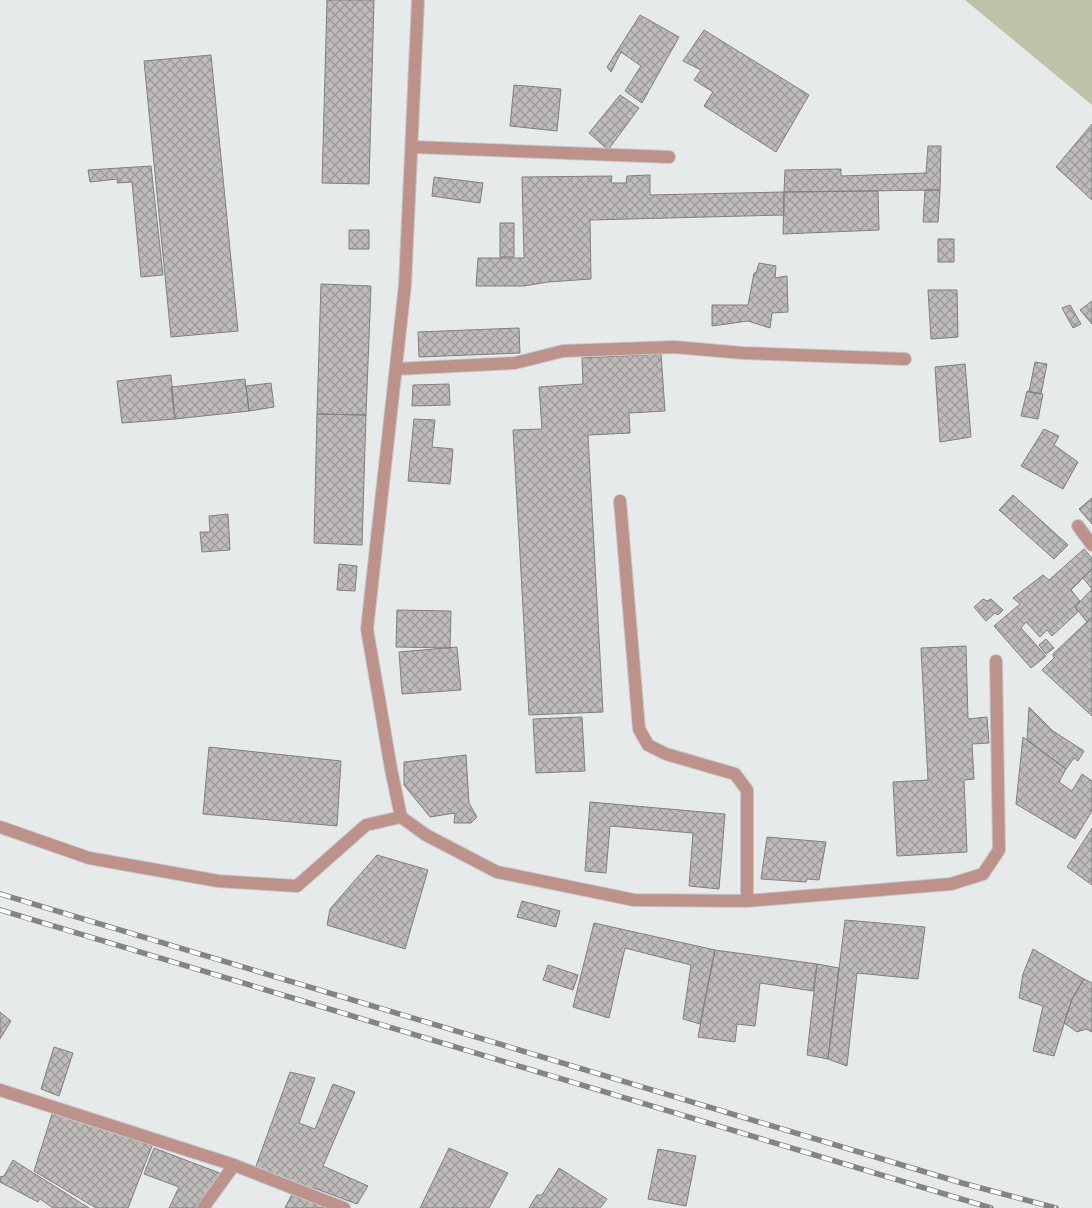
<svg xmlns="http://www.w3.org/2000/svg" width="1092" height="1208" viewBox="0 0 1092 1208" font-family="'DejaVu Sans',sans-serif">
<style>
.green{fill:#bec3a8}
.building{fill:url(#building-cross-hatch);stroke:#817f7d}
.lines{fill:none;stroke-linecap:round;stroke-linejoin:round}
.service-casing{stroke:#c6c8c9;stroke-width:14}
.minor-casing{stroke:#c6c8c9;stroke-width:14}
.service{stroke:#bd928b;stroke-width:12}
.minor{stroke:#bd928b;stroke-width:12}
.rail-casing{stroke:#838485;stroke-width:5.5}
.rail{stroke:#fff;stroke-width:4;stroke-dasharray:11;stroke-linecap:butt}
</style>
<defs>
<pattern id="building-cross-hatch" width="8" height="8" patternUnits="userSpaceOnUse" patternTransform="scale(1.25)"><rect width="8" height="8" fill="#bebbba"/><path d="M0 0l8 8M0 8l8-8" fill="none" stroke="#9b9898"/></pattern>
</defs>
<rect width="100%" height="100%" fill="#e7eaeb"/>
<path class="green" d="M 965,0 L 1092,0 L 1092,105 Z"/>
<path class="building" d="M 327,0 L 374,0 L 369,184 L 322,183 Z
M 640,15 L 679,37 L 642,103 L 625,91 L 641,66 L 621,52 L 611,72 L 607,67 Z
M 704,30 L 809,95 L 776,152 L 704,106 L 713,92 L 694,80 L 701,70 L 683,61 Z
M 211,55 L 238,331 L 171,337 L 144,61 Z
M 514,85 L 561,89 L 557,131 L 510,126 Z
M 620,95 L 639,108 L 608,150 L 589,133 Z
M 1092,124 L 1092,200 L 1056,167 Z
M 928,146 L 941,146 L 940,190 L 784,192 L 785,170 L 841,169 L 841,176 L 926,173 Z
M 151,166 L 163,275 L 141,277 L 132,182 L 117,183 L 118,179 L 90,182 L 88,170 Z
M 650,175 L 650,195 L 784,192 L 784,215 L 590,220 L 591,279 L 548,282 L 524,286 L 476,286 L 478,258 L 524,258 L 522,177 L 612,176 L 611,183 L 626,183 L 627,176 Z
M 434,177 L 483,183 L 480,203 L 432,196 Z
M 925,190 L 940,190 L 938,222 L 923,222 Z
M 878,191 L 879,230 L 783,234 L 784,192 Z
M 500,223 L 514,223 L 514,257 L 500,257 Z
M 349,230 L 369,230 L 369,249 L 349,249 Z
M 938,239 L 954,239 L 954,262 L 938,262 Z
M 759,263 L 776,266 L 775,278 L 787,276 L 788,312 L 772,313 L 770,328 L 748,321 L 712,326 L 712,305 L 748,305 L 754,273 L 756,273 Z
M 321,284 L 371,286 L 366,415 L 317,414 Z
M 928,290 L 957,290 L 958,337 L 931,339 Z
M 1092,301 L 1092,324 L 1080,310 Z
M 1070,305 L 1081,324 L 1073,328 L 1062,308 Z
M 519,328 L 520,353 L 419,357 L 418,332 Z
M 661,354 L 665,411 L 629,413 L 630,433 L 588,435 L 603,712 L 529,715 L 513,430 L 542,429 L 539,387 L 583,384 L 582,358 Z
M 1035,362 L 1047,364 L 1041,394 L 1029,392 Z
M 965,364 L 971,437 L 940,442 L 935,367 Z
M 171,375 L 175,419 L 122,423 L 117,381 Z
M 245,379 L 249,411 L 175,419 L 171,387 Z
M 271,383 L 274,407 L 249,411 L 246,386 Z
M 449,384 L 450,405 L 412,406 L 413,385 Z
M 1027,391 L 1043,394 L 1038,419 L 1021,416 Z
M 317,414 L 366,415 L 362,545 L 314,543 Z
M 414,419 L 435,420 L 432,447 L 453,449 L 450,484 L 408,481 Z
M 1044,429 L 1059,436 L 1054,445 L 1078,462 L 1063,489 L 1021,466 Z
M 1013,495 L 1068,545 L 1054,559 L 999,510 Z
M 1092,498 L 1092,524 L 1079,509 Z
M 228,514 L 230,550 L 202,552 L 200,532 L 210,532 L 209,516 Z
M 1084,549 L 1092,558 L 1092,569 L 1071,590 L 1080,601 L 1075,607 L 1078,612 L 1052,636 L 1047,630 L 1040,637 L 1026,622 L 1021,628 L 1046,656 L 1031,668 L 994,626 L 1020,604 L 1013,598 L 1043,575 L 1049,580 Z
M 339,564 L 357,566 L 355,591 L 337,590 Z
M 1092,569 L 1092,589 L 1083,578 Z
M 1092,589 L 1092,617 L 1087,622 L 1075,607 Z
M 983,599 L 987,601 L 991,599 L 1003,610 L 998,615 L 995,613 L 986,621 L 974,607 Z
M 397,610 L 451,611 L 450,648 L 396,647 Z
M 1092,617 L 1092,716 L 1042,670 L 1054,658 L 1053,654 Z
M 1046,639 L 1054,648 L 1046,654 L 1039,645 Z
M 966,646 L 968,719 L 987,717 L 989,743 L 972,744 L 974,779 L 964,780 L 967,852 L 897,856 L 893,782 L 928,780 L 921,648 Z
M 457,647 L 461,690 L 402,694 L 399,652 Z
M 1029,707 L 1053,731 L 1084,751 L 1078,761 L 1074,758 L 1066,769 L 1027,740 Z
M 582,717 L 585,771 L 536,773 L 533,719 Z
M 1023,737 L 1066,769 L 1059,782 L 1072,791 L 1082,774 L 1092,781 L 1092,811 L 1075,839 L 1016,804 Z
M 209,747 L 341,761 L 337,826 L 203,814 Z
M 466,755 L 469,803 L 477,817 L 471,823 L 454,823 L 455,813 L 430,817 L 404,785 L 404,762 Z
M 590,802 L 725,814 L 719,889 L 689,886 L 693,833 L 610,826 L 606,873 L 585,871 Z
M 1092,828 L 1092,885 L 1067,867 Z
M 767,837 L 826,842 L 819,880 L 807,879 L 806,882 L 761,879 Z
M 377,855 L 428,870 L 405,949 L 327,925 L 330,909 Z
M 522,901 L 560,911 L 556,927 L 517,917 Z
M 845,920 L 925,927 L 918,979 L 857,973 L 847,1066 L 828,1059 Z
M 594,923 L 715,950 L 700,1024 L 683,1019 L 691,965 L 625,948 L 609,1018 L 573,1007 Z
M 1033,949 L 1084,979 L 1072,999 L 1054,1056 L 1033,1051 L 1043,1006 L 1019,998 L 1023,974 Z
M 715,950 L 817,964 L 813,991 L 760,983 L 755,1026 L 737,1024 L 735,1042 L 698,1037 Z
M 817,964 L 839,968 L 828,1059 L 807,1055 Z
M 548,965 L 578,975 L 573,990 L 543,980 Z
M 1084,979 L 1092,983 L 1092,1032 L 1086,1029 L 1077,1032 L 1064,1023 L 1072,999 Z
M 0,1012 L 11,1021 L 0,1039 Z
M 54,1047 L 73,1053 L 59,1096 L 41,1089 Z
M 290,1072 L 315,1078 L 299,1123 L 315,1129 L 333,1084 L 355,1092 L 323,1166 L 368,1186 L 357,1204 L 314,1188 L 313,1194 L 255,1169 Z
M 53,1111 L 152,1146 L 128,1208 L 96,1208 L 34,1171 Z
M 154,1148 L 222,1174 L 197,1208 L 169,1208 L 179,1187 L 144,1174 Z
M 449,1148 L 508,1173 L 489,1208 L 420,1208 Z
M 658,1149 L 696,1156 L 686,1206 L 648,1199 Z
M 13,1160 L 89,1208 L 53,1208 L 40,1199 L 38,1202 L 0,1182 L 0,1177 L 4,1176 Z
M 559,1168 L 607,1199 L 600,1208 L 529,1208 L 537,1195 L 542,1195 Z
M 293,1192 L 325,1208 L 285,1208 Z"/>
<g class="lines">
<defs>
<path id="service" d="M 413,147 L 669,157
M 396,369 L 515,363 L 563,351 L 674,347 L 743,353 L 905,359
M 620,501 L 639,729 L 648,745 L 666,754 L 735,774 L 747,790 L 747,901"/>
<path id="minor" d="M 418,0 L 405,285 L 367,629 L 391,769 L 401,817 L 426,835 L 497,872 L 634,900 L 747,901 L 951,884 L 983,874 L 999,850 L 996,661
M 1078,526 L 1092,545
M 0,827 L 89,858 L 218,881 L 297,886 L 366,825 L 401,817
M 0,1090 L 234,1165 L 344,1208
M 203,1208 L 234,1165"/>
</defs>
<use href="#service" class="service-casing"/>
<use href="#minor" class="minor-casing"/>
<use href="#service" class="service"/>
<use href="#minor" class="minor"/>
<defs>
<path id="rail" d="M 0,894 L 962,1183 L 1056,1208
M 0,910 L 991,1208"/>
</defs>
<use href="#rail" class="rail-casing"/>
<use href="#rail" class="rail"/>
</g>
</svg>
